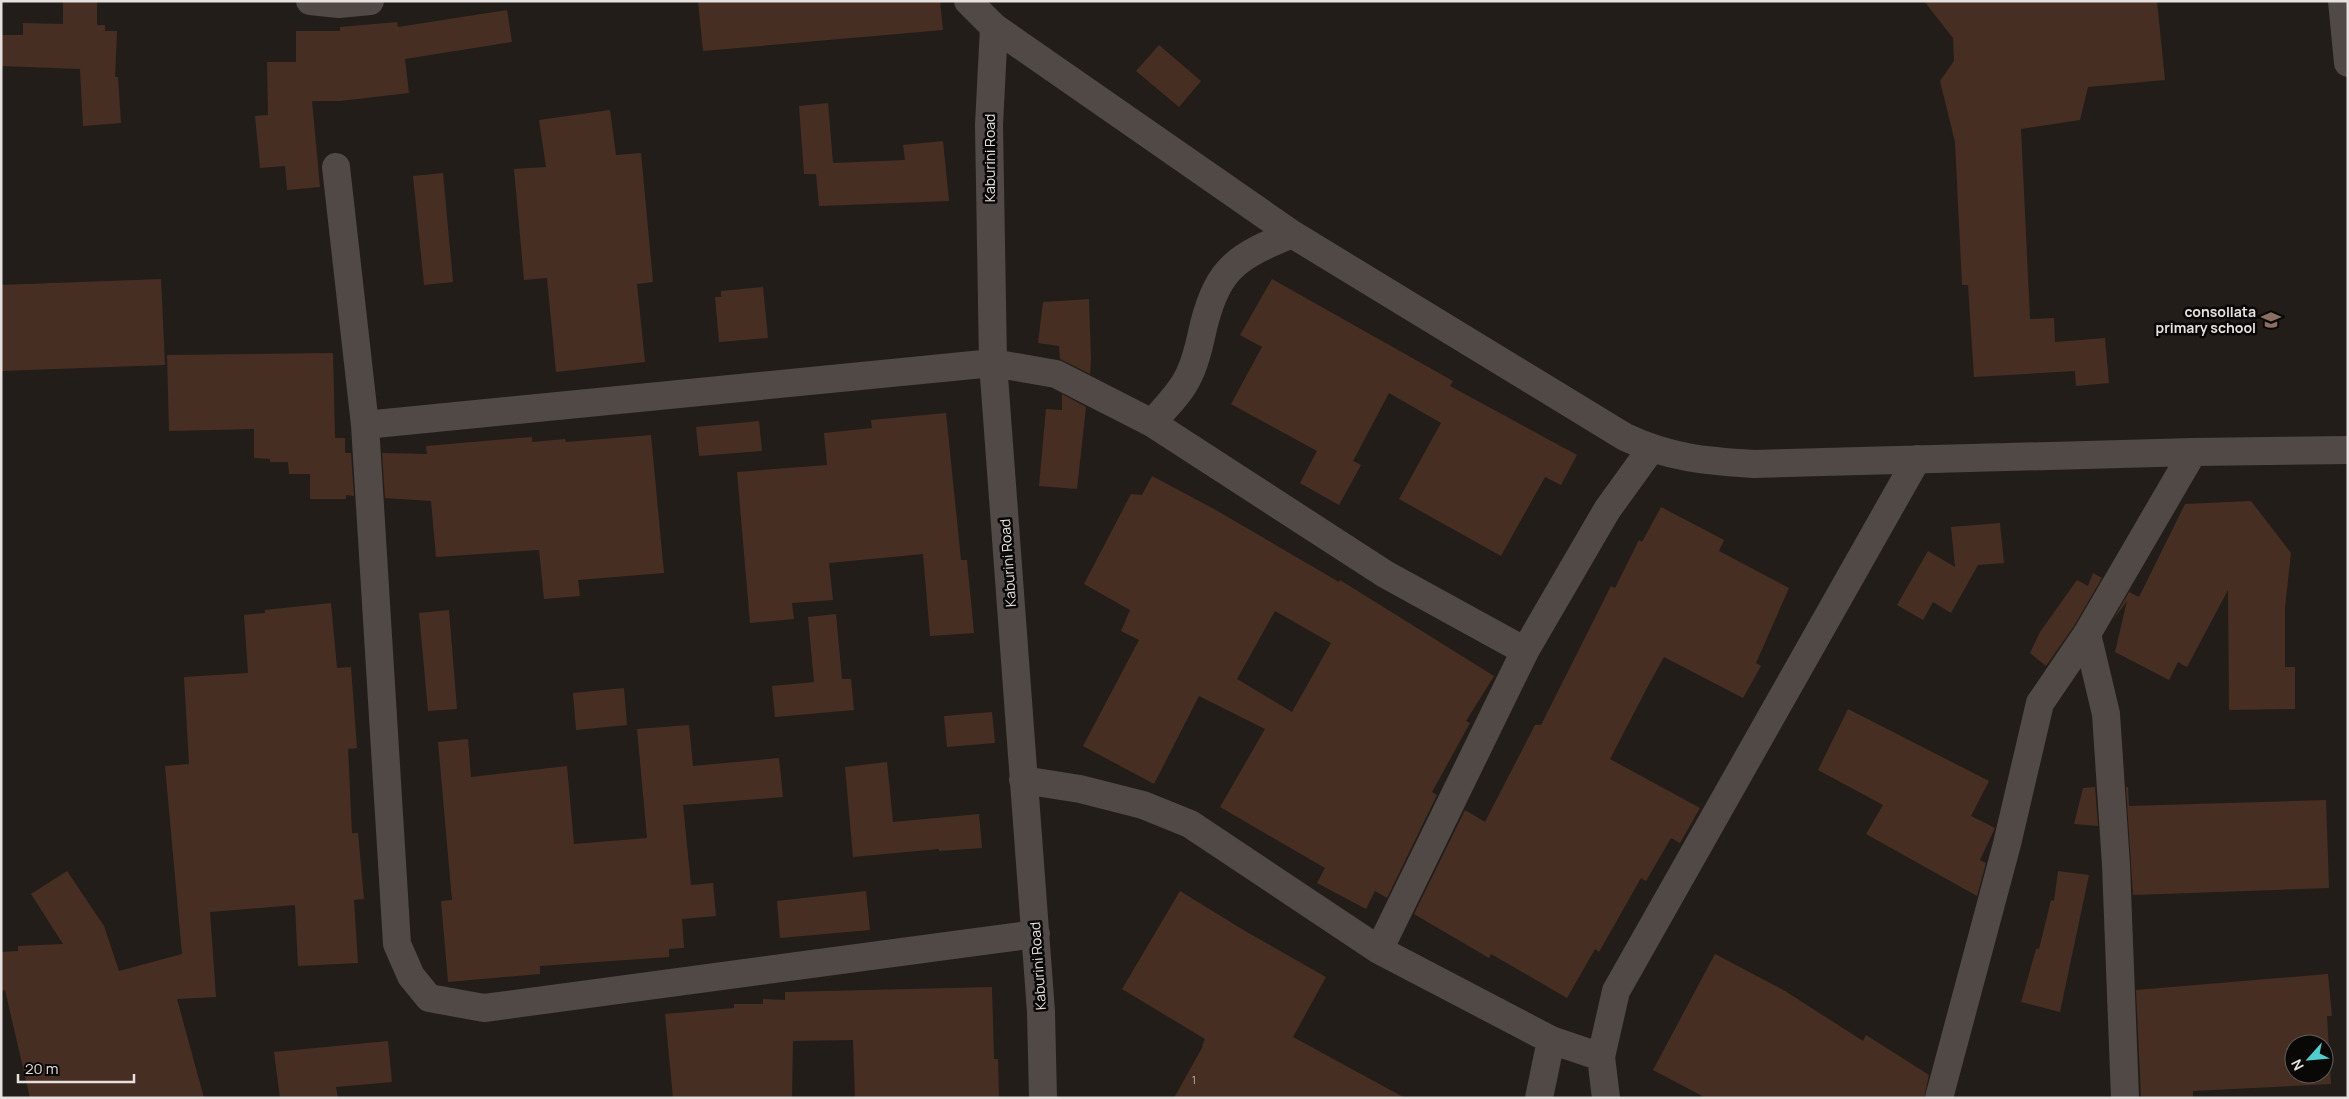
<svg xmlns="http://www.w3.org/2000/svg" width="2349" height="1099" viewBox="0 0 2349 1099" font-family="Manrope,sans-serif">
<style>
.building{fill:#472e22;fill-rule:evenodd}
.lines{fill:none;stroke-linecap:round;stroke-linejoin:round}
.minor{stroke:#504945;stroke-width:28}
.labels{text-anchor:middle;stroke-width:5;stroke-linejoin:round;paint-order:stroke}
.number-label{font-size:11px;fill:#beb4b0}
.street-label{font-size:14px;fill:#e6e1df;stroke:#0a0806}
.poi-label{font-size:14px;font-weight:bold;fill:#e6e1df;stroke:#0a0806;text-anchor:end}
</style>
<rect width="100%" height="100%" fill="#231d19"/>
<path class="building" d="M 63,1 L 97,1 L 97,25 L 105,25 L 105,31 L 117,31 L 115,77 L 118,77 L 121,123 L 83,126 L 80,69 L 1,66 L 1,35 L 23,35 L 23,23 L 63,24 Z
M 698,1 L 940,1 L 943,30 L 703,51 Z
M 1924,1 L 2157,1 L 2165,80 L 2088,87 L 2080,120 L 2021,129 L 2030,319 L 2054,318 L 2055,342 L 2105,338 L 2109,383 L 2076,386 L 2075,371 L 1974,377 L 1968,285 L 1962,285 L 1955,142 L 1940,81 L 1954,61 L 1953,38 Z
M 507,10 L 512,42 L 405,59 L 409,93 L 340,101 L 312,101 L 320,187 L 287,190 L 285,166 L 260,168 L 255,116 L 268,115 L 267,62 L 296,62 L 296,31 L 340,31 L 340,27 L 397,22 L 398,27 Z
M 1159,45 L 1201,81 L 1179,107 L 1136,71 Z
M 828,103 L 833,163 L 905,160 L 903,145 L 943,141 L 949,201 L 819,206 L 816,174 L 804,174 L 799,106 Z
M 610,110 L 616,155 L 641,153 L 653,282 L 637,284 L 645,362 L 556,372 L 547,278 L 524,280 L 514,169 L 546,167 L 539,120 Z
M 443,173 L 453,282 L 424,285 L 413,176 Z
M 161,279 L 165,365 L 1,371 L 1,285 Z
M 1272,279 L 1453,381 L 1450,386 L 1577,455 L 1561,485 L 1545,477 L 1501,556 L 1399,499 L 1441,423 L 1389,393 L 1353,461 L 1361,465 L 1339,505 L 1300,483 L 1317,451 L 1231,404 L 1262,347 L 1240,335 Z
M 763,287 L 768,338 L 719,342 L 715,297 L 721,297 L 721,291 Z
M 1089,299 L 1091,359 L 1090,374 L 1060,359 L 1059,346 L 1038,343 L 1043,302 Z
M 333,353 L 335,438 L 345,438 L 345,453 L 351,453 L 354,496 L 346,495 L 346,499 L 310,499 L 310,474 L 289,474 L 288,462 L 270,462 L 270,459 L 254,458 L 254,429 L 169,431 L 167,355 Z
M 1062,394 L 1086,407 L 1077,489 L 1039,486 L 1046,409 L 1062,410 Z
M 946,413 L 961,560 L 967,560 L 974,633 L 930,636 L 923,554 L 829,563 L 833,600 L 792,603 L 794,619 L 750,623 L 737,472 L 827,465 L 824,433 L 872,428 L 871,420 Z
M 759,421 L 762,451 L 699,456 L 696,427 Z
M 651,435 L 664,573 L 578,580 L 580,596 L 544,599 L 539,550 L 436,557 L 431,501 L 385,498 L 382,453 L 427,454 L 426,446 L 532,437 L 532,442 L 565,439 L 566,442 Z
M 1152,476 L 1214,509 L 1339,582 L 1340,580 L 1494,676 L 1466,721 L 1470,723 L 1432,792 L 1437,795 L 1387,898 L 1375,891 L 1366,909 L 1317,883 L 1325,868 L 1220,807 L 1265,729 L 1199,696 L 1154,784 L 1083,746 L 1139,640 L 1121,631 L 1130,610 L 1084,584 L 1131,494 L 1142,495 ZM 1275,611 L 1331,643 L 1292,712 L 1237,679 Z
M 2251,501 L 2291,553 L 2285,607 L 2285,667 L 2295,667 L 2295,709 L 2229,710 L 2228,590 L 2187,667 L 2178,662 L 2169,680 L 2115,652 L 2127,601 L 2113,620 L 2129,592 L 2139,597 L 2185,504 Z
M 1661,507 L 1724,540 L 1719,551 L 1789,588 L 1756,663 L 1761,666 L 1743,698 L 1664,657 L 1647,688 L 1610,759 L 1700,808 L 1680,843 L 1671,838 L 1646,881 L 1641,878 L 1599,952 L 1595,949 L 1567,998 L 1491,954 L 1489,958 L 1414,914 L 1465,810 L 1485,822 L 1535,725 L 1541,725 L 1611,586 L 1615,588 L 1639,540 L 1642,542 Z
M 2000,523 L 2004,563 L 1978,565 L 1951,613 L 1933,602 L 1923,620 L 1897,605 L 1928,551 L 1955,567 L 1951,527 Z
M 2093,573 L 2102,578 L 2074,626 L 2046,666 L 2030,653 L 2040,632 L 2077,580 L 2088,586 Z
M 331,603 L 337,668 L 351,667 L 357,748 L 348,749 L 352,833 L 358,833 L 364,899 L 354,900 L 358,963 L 298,966 L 295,905 L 210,912 L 216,997 L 177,999 L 204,1098 L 30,1098 L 5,990 L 1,991 L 1,952 L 18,951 L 18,946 L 63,944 L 31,894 L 67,871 L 104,926 L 119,971 L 182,954 L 165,766 L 189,764 L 184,677 L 248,673 L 244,615 L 265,613 L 265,610 Z
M 449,610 L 457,709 L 428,711 L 419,613 Z
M 836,614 L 842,679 L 851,679 L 854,710 L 775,717 L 772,686 L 814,682 L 808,617 Z
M 624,688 L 627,725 L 576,730 L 573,693 Z
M 1848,709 L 1989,781 L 1971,816 L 1995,828 L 1980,860 L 1986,863 L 1977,896 L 1866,834 L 1883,805 L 1818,770 Z
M 992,712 L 995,743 L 947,747 L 944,716 Z
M 689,725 L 693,766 L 779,758 L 783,797 L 683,805 L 691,885 L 713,883 L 716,916 L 682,919 L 684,948 L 669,949 L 669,957 L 540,966 L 540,974 L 448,982 L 441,901 L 452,900 L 438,742 L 468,739 L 471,777 L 567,766 L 574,844 L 647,838 L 637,729 Z
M 887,762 L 893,822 L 979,814 L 982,848 L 939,851 L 939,849 L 853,857 L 845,767 Z
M 2095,787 L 2098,826 L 2074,824 L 2083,788 Z
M 2126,787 L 2128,787 L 2129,806 L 2326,800 L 2329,888 L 2133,895 Z
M 2058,871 L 2089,875 L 2060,1012 L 2021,1002 L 2036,949 L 2039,949 L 2051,900 L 2054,901 Z
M 866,891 L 870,930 L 780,938 L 777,901 Z
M 1180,891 L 1245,931 L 1326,977 L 1293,1037 L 1405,1098 L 1174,1098 L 1203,1046 L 1202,1046 L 1205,1039 L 1122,989 Z
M 1715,954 L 1785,991 L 1863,1041 L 1866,1035 L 1929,1075 L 1924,1098 L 1706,1098 L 1653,1070 Z
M 2328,974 L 2332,1016 L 2327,1016 L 2331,1084 L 2193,1091 L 2193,1098 L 2141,1098 L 2136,990 ZM 2294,1044 L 2324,1044 L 2324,1074 L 2294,1074 Z
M 992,987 L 994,1059 L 998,1059 L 999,1098 L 855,1098 L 853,1040 L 793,1041 L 792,1098 L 673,1098 L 665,1014 L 734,1008 L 734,1004 L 763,1004 L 763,999 L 785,1000 L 785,992 Z
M 388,1041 L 392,1082 L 336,1087 L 338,1098 L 280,1098 L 274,1052 Z"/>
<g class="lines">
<path class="minor" d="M 310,1 L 339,4 L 370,1
M 968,1 L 994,27 L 1292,234 L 1625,437 C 1670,458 1705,461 1754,464 L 2193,452 L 2348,450
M 2342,1 L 2348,63
M 994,27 L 989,125 L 993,363 L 1041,1012 L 1043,1098
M 336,167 L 365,425 L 397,944 L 411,976 L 429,998 L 484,1008 L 1036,934
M 1152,423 C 1164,409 1181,393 1189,375 C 1197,359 1200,341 1204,324 C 1219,266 1239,256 1292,234
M 365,425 L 993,363 L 1056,374 L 1152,423 L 1385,574 L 1525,651
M 2087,634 L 2106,714 L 2116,865 L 2125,1098
M 1023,780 L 1080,789 L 1143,805 L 1190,824 L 1379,950
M 1601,1057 L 1551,1040 L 1379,950 L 1525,651 L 1607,510 L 1651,449
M 1539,1098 L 1551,1040
M 1606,1098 L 1601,1057 L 1616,991 L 1917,459
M 1939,1098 L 2007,844 L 2040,703 L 2087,634 L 2193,452"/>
</g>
<defs>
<symbol id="school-bare" viewBox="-9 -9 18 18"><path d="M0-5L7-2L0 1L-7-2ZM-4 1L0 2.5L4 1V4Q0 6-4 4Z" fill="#8d6e63" stroke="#0a0806" stroke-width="2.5" paint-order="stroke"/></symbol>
</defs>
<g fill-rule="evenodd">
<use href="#school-bare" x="2257" y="306" width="28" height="28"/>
</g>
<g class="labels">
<g class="number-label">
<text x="1194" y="1084">1</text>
</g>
<g class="street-label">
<text transform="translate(990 158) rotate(-90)" y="5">Kaburini Road</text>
<text transform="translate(1008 563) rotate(-94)" y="5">Kaburini Road</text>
<text transform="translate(1038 966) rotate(-94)" y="5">Kaburini Road</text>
</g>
<g class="poi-label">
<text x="2256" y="317">consollata<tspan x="2256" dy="16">primary school</tspan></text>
</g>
</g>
<rect width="2349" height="1099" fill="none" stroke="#e6e1df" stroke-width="5"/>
<g transform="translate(2309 1059) rotate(243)"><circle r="24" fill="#0a0806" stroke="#625f5d"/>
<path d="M0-4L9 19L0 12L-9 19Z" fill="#52cdce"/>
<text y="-8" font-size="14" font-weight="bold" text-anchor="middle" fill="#e6e1df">N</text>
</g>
<path d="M18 1074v8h116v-8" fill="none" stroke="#e6e1df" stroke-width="2.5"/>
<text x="25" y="1074" font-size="15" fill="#e6e1df" stroke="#0a0806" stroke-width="4" paint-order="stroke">20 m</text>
</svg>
